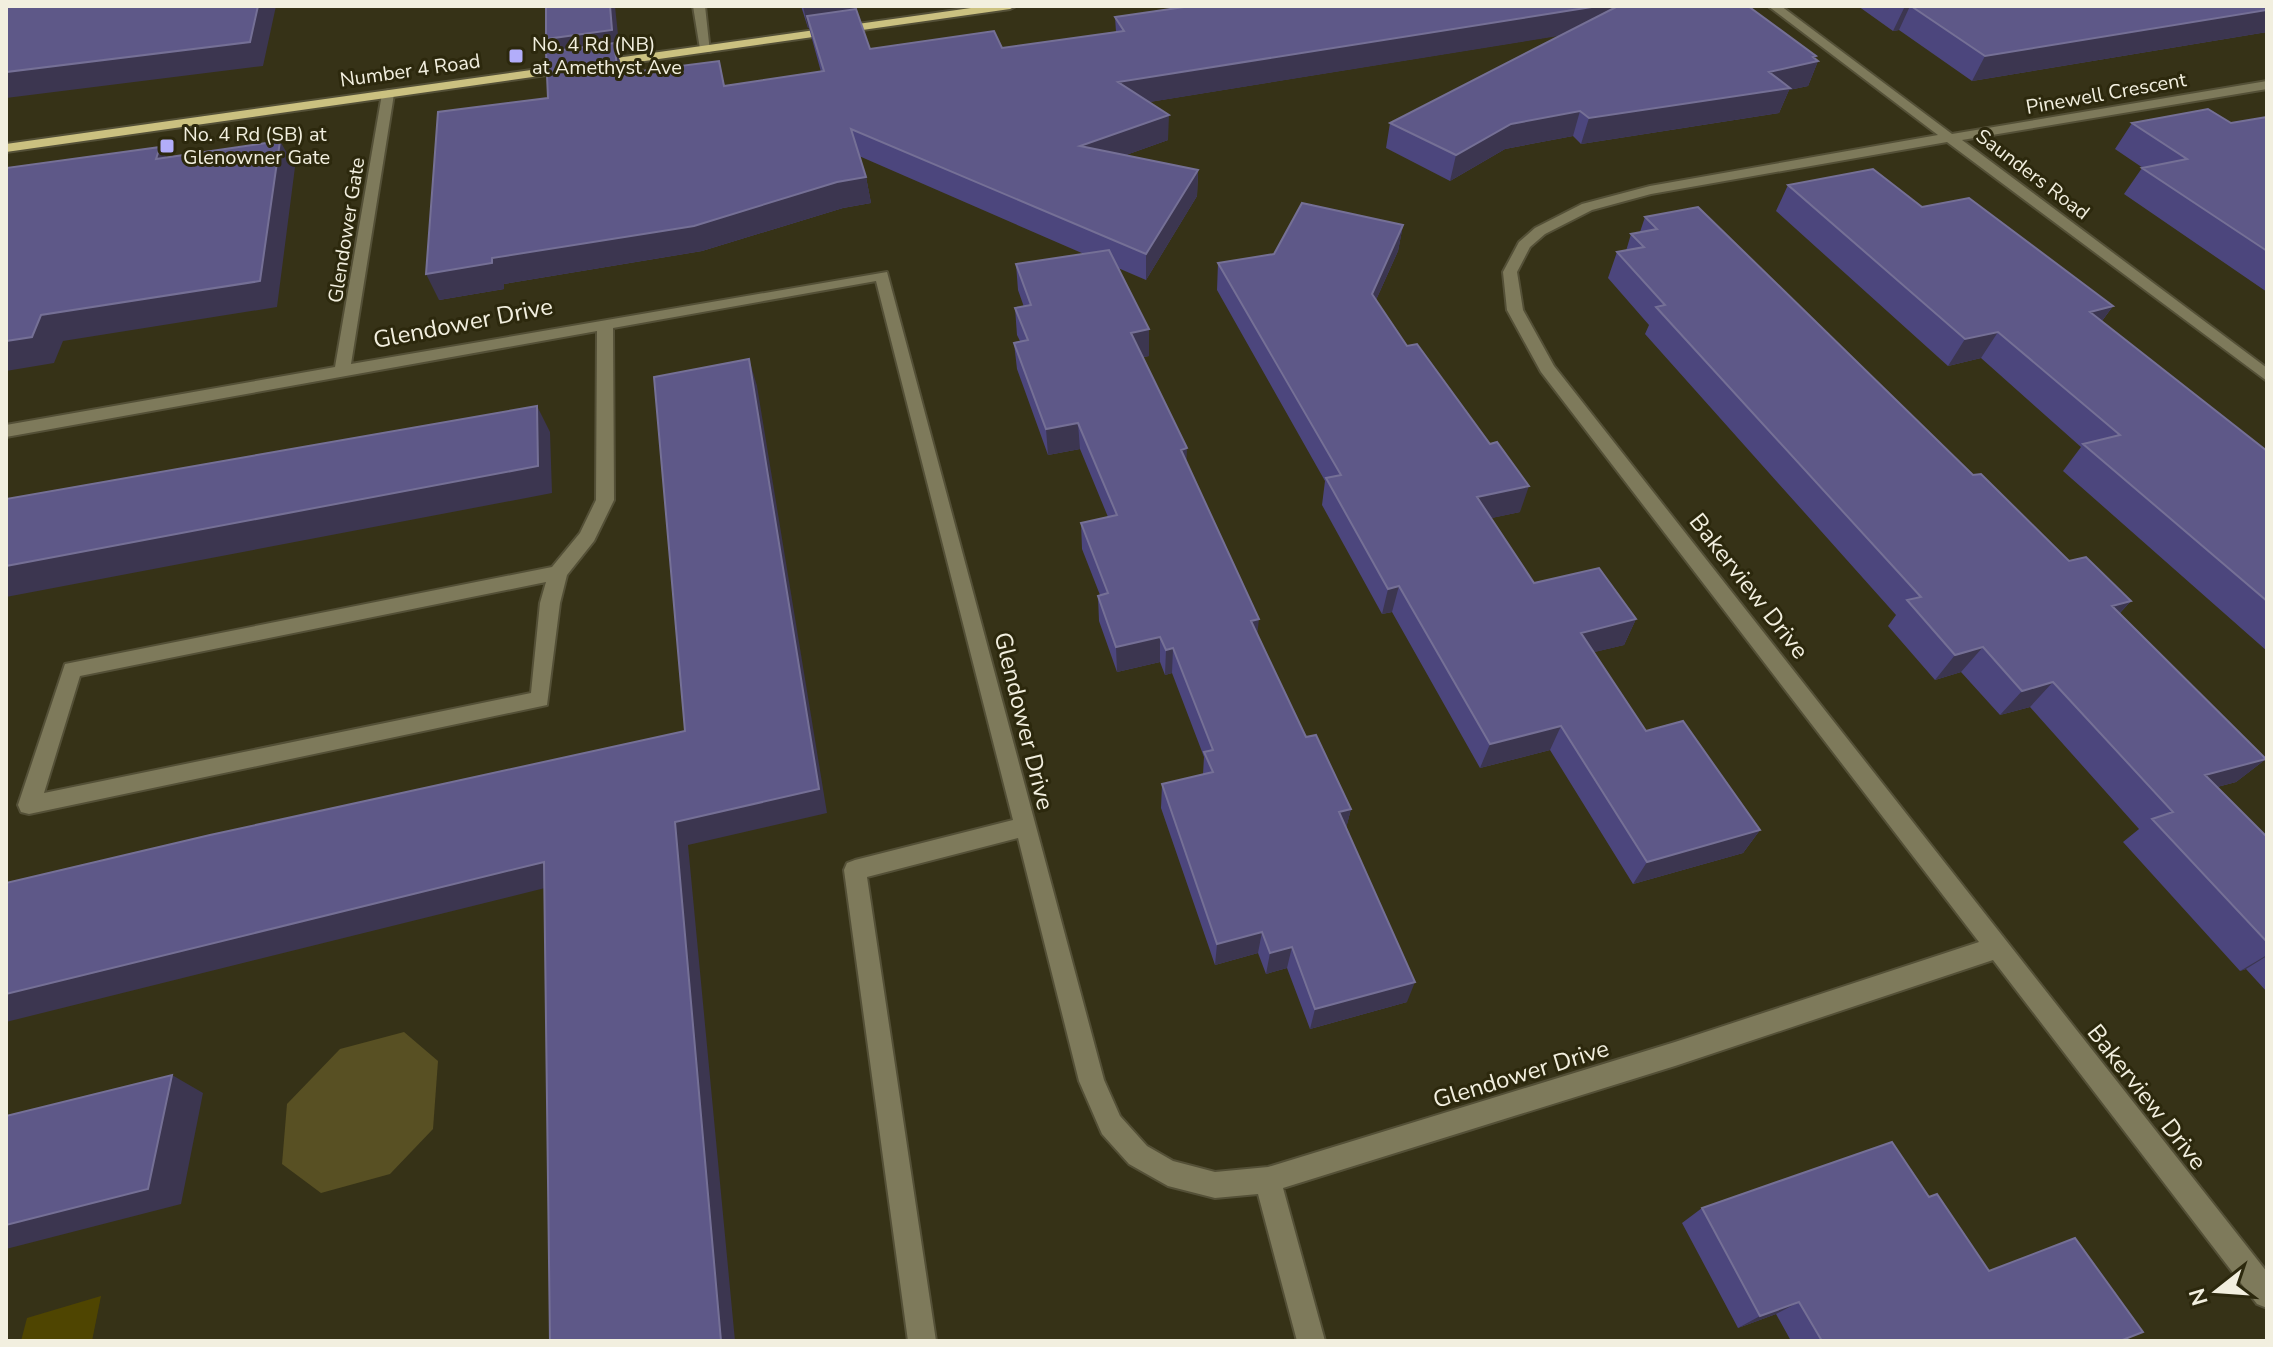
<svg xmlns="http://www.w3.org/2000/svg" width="2273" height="1347" viewBox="0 0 2273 1347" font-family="'Nunito Sans',sans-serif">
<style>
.green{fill:#585023}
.water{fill:#4f4501}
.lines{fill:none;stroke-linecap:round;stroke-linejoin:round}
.minor-casing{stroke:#545037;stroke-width:4}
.major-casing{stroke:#545037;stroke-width:4}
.minor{fill:#7e7a5b;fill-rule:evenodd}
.major{fill:#cbc180;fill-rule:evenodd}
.wall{fill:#4c467d}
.shaded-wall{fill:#3c3650}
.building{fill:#5e5888;stroke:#757096;stroke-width:2}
.poi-dot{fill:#b2adfa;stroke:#2c280d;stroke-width:3}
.labels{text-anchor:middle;stroke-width:6;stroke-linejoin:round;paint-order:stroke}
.far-poi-label{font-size:20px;fill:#f2efdf;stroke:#2c280d;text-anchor:start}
.far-street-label{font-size:20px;fill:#f2efdf;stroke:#2c280d}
.street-label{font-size:24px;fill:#f2efdf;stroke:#2c280d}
</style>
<rect width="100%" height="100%" fill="#363217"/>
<path class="green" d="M 404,1032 L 438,1061 L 433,1129 L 390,1174 L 321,1193 L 282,1164 L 287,1104 L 340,1049 Z"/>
<path class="water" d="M 101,1296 L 92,1341 L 21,1341 L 27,1318 Z"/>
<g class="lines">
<defs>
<path id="minor" d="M 693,6 L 705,6 L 710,52 L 700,49 Z
M 1768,6 L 1781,6 L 1952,134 L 2267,81 L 2267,89 L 1962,140 L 2267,368 L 2267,381 L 1947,142 L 1651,194 L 1592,210 L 1545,234 L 1530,247 L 1517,272 L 1523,310 L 1554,366 L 2267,1272 L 2267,1308 L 2257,1304 L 1993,960 L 1675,1066 L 1283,1188 L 1325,1341 L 1297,1341 L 1258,1194 L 1215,1198 L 1168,1186 L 1129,1164 L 1102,1134 L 1079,1081 L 1018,838 L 867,877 L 936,1341 L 908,1341 L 844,870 L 847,863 L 855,860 L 1013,820 L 876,281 L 613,328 L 614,500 L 594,541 L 567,575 L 560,603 L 547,705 L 29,814 L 21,812 L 18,805 L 65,664 L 552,567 L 580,533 L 596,500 L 597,331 L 6,437 L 6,425 L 335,367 L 382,94 L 388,90 L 394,94 L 351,364 L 887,272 L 1104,1080 L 1120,1116 L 1147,1146 L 1173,1161 L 1215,1172 L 1268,1167 L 1675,1042 L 1979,942 L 1541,372 L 1507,310 L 1503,272 L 1519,242 L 1535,228 L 1582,204 L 1650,186 L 1938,135 ZM 546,582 L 540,603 L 531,693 L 44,793 L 80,676 Z"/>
<path id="major" d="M 985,6 L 1016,6 L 1010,9 L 6,152 L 6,144 Z"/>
</defs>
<use href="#minor" class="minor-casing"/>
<use href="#major" class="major-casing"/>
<use href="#minor" class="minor"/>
<use href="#major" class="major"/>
</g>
<path class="wall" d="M 801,6 L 854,6 L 870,49 L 1002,48 L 1116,32 L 1115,17 L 1749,7 L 1816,56 L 1815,58 L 1818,61 L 1808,86 L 1789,90 L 1779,113 L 1581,144 L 1573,136 L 1505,149 L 1450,181 L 1386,148 L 1390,123 L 1561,35 L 1149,102 L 1168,140 L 1126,155 L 1198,170 L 1197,196 L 1146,280 L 1118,268 L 1149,329 L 1149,356 L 1143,357 L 1257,634 L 1306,737 L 1351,809 L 1346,828 L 1407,1002 L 1310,1029 L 1287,968 L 1266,974 L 1258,953 L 1215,965 L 1161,808 L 1162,784 L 1203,774 L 1204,757 L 1172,673 L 1165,675 L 1160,662 L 1117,672 L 1099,621 L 1098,596 L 1100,595 L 1082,549 L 1081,523 L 1108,517 L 1080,449 L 1048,455 L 1017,369 L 1014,343 L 1020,341 L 1017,335 L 1015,308 L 1024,307 L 1018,290 L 1016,264 L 1084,254 L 859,156 L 866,177 L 871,203 L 843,208 L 702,251 L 504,284 L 504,289 L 439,300 L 548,98 L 551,51 L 620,54 L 618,55 L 623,74 L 725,86 L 821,72 L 809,28 L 808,28 Z
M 1858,6 L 2267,6 L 2267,32 L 1972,81 L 1899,30 L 1893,31 Z
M 2267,117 L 2267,292 L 2124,194 L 2142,168 L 2143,168 L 2115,149 L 2132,123 L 2231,123 Z
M 1788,185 L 1922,207 L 2113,306 L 2102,321 L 2267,451 L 2267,651 L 2063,471 L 2081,447 L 1981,358 L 1948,366 L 1776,211 Z
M 1645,217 L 1973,475 L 2069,561 L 2131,601 L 2120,613 L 2266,759 L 2236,782 L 2217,787 L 2267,837 L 2267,992 L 2246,969 L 2240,971 L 2123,842 L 2139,829 L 2030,707 L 2000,715 L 1961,672 L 1935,680 L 1888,626 L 1896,615 L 1645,334 L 1649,325 L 1608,278 L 1617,252 L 1626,251 L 1631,234 L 1640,232 Z
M 1403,225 L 1398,251 L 1376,300 L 1520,512 L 1491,518 L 1534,583 L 1636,619 L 1624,645 L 1594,652 L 1646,731 L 1760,830 L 1743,853 L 1633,884 L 1550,750 L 1480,768 L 1392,612 L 1382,614 L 1322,505 L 1325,481 L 1217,290 L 1218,263 L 1274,254 Z
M 1929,1197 L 1989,1271 L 2120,1341 L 1791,1341 L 1776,1314 L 1738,1328 L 1682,1223 L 1702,1208 Z"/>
<path class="shaded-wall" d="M 258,6 L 276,6 L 263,66 L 6,98 L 6,72 Z
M 610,6 L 615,6 L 620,54 L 618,55 L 622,67 L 626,99 L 555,64 L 546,39 Z
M 803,6 L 854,6 L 856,21 L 807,16 L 809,28 L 808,28 Z
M 1598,6 L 1626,6 L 1620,26 L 1119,107 L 1118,82 Z
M 1905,6 L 1910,6 L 1899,30 L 1893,31 Z
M 2267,10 L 2267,32 L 1972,81 L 1985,56 Z
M 1816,56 L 1813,62 L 1818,61 L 1808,86 L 1789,90 L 1779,113 L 1581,144 L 1589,118 L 1769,72 Z
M 1580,111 L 1573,136 L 1505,149 L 1450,181 L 1456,155 L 1511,124 Z
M 1169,115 L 1168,140 L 1081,171 L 1080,146 Z
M 280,141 L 295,167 L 277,307 L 63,341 L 54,363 L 6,371 L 6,341 Z
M 160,147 L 176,172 L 156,159 Z
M 1198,170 L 1197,196 L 1146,280 L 1146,254 Z
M 866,177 L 871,203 L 843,208 L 702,251 L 504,284 L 504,289 L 439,300 L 426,274 L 492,258 L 837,182 Z
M 1403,225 L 1398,251 L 1367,320 L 1372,294 Z
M 2113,306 L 2093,333 L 2090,312 Z
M 1149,329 L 1149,356 L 1131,359 L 1131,333 Z
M 1998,332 L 1981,358 L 1948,366 L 1965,339 Z
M 749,359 L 757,386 L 827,813 L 688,845 L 735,1341 L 721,1341 L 675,822 Z
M 537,406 L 550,432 L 552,493 L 6,597 L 6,566 Z
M 1078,423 L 1080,449 L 1048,455 L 1046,429 Z
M 1187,448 L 1186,475 L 1181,450 Z
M 1529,486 L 1520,512 L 1469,523 L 1477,497 Z
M 1399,586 L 1392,612 L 1382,614 L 1388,589 Z
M 2131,601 L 2107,626 L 2112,606 Z
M 1259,619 L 1256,645 L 1251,621 Z
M 1636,619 L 1624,645 L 1570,658 L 1581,633 Z
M 1160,637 L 1160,662 L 1117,672 L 1116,647 Z
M 1983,647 L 1961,672 L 1935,680 L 1955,655 Z
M 1173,648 L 1172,673 L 1165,675 L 1166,650 Z
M 2053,682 L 2030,707 L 2000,715 L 2022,691 Z
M 1561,726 L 1550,750 L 1480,768 L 1490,744 Z
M 2266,759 L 2236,782 L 2176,798 L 2205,775 Z
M 1351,809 L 1345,832 L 1339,812 Z
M 1760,830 L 1743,853 L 1633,884 L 1647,862 Z
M 544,862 L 561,884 L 6,1022 L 6,994 Z
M 1262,932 L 1258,953 L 1215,965 L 1217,944 Z
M 1292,947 L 1287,968 L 1266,974 L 1270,953 Z
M 2267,955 L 2267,956 L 2246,969 L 2240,971 Z
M 1415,982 L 1407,1002 L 1310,1029 L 1315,1009 Z
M 172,1075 L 203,1093 L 181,1204 L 6,1249 L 6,1225 Z
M 1799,1302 L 1776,1314 L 1738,1328 L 1760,1316 Z"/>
<path class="building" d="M 6,6 L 258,6 L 250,42 L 6,72 Z
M 546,6 L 610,6 L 612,30 L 546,39 Z
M 1191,6 L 1598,6 L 1118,82 L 1169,115 L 1080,146 L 1198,170 L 1146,254 L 851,129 L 866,177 L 837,182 L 694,226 L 492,258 L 492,263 L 426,274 L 438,112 L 548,98 L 546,52 L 614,43 L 618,74 L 719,61 L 724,86 L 824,71 L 807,16 L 856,9 L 870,49 L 994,31 L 1002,48 L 1124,31 L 1115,17 Z
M 1618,6 L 1748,6 L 1816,56 L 1813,57 L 1818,61 L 1769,72 L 1790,88 L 1589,118 L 1580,111 L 1511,124 L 1456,155 L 1390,123 Z
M 1911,6 L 2267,6 L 2267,10 L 1985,56 Z
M 2208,109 L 2231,123 L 2267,117 L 2267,251 L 2142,168 L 2187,159 L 2132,123 Z
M 280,141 L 260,281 L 41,315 L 32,337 L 6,341 L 6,168 L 160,147 L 156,159 Z
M 1873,169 L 1922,207 L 1969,198 L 2113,306 L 2090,312 L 2267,451 L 2267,601 L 2083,444 L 2120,435 L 1998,332 L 1965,339 L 1788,185 Z
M 1302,203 L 1403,225 L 1372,294 L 1407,346 L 1417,344 L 1490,444 L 1497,442 L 1529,486 L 1477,497 L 1534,583 L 1599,568 L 1636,619 L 1581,633 L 1646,731 L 1683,721 L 1760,830 L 1647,862 L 1561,726 L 1490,744 L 1399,586 L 1388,589 L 1326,478 L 1341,475 L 1218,263 L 1274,254 Z
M 1698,207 L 1973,475 L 1981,474 L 2069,561 L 2086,557 L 2131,601 L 2112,606 L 2266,759 L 2205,775 L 2267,837 L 2267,942 L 2152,819 L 2173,812 L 2053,682 L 2022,691 L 1983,647 L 1955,655 L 1907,600 L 1921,597 L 1656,307 L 1665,305 L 1617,252 L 1644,247 L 1631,234 L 1657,229 L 1645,217 Z
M 1109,250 L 1149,329 L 1131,333 L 1187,448 L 1181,450 L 1259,619 L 1251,621 L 1306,737 L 1316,735 L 1351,809 L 1339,812 L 1415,982 L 1315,1009 L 1292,947 L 1270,953 L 1262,932 L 1217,944 L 1162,784 L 1213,772 L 1204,752 L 1213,750 L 1173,648 L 1166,650 L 1160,637 L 1116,647 L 1098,596 L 1108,593 L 1081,523 L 1117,515 L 1078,423 L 1046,429 L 1014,343 L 1028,340 L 1015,308 L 1031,305 L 1016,264 Z
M 749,359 L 819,789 L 675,822 L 721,1341 L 550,1341 L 544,862 L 6,994 L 6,883 L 210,835 L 685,731 L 654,377 Z
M 537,406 L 538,466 L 6,566 L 6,499 Z
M 172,1075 L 148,1189 L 6,1225 L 6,1116 Z
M 1892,1142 L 1929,1197 L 1937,1194 L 1989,1271 L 2075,1238 L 2143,1332 L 2120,1341 L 1822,1341 L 1799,1302 L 1760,1316 L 1702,1208 Z"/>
<g class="poi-dot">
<rect x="508" y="48" width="16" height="16" rx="4"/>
<rect x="159" y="138" width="16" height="16" rx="4"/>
</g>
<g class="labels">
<g class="far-poi-label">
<text x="532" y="51">No. 4 Rd (NB)<tspan x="532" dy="23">at Amethyst Ave</tspan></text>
<text x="183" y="141">No. 4 Rd (SB) at<tspan x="183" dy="23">Glenowner Gate</tspan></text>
</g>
<g class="far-street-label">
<text transform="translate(410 70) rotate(-8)" y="7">Number 4 Road</text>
<text transform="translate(2106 93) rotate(-10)" y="7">Pinewell Crescent</text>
<text transform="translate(2033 174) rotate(37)" y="7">Saunders Road</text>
<text transform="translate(346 230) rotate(-81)" y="7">Glendower Gate</text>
</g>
<g class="street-label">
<text transform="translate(463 323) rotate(-11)" y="8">Glendower Drive</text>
<text transform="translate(1749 586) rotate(52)" y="8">Bakerview Drive</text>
<text transform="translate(1024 721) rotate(76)" y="8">Glendower Drive</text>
<text transform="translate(1521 1074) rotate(-17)" y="8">Glendower Drive</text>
<text transform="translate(2147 1097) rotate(52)" y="8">Bakerview Drive</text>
</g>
</g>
<rect width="2273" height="1347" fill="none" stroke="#f2efdf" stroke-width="16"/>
<g transform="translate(2217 1291) rotate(253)" stroke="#2c280d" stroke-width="6" paint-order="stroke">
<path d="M0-6L14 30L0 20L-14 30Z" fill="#f2efdf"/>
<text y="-12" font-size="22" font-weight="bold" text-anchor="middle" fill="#f2efdf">N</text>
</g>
</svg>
